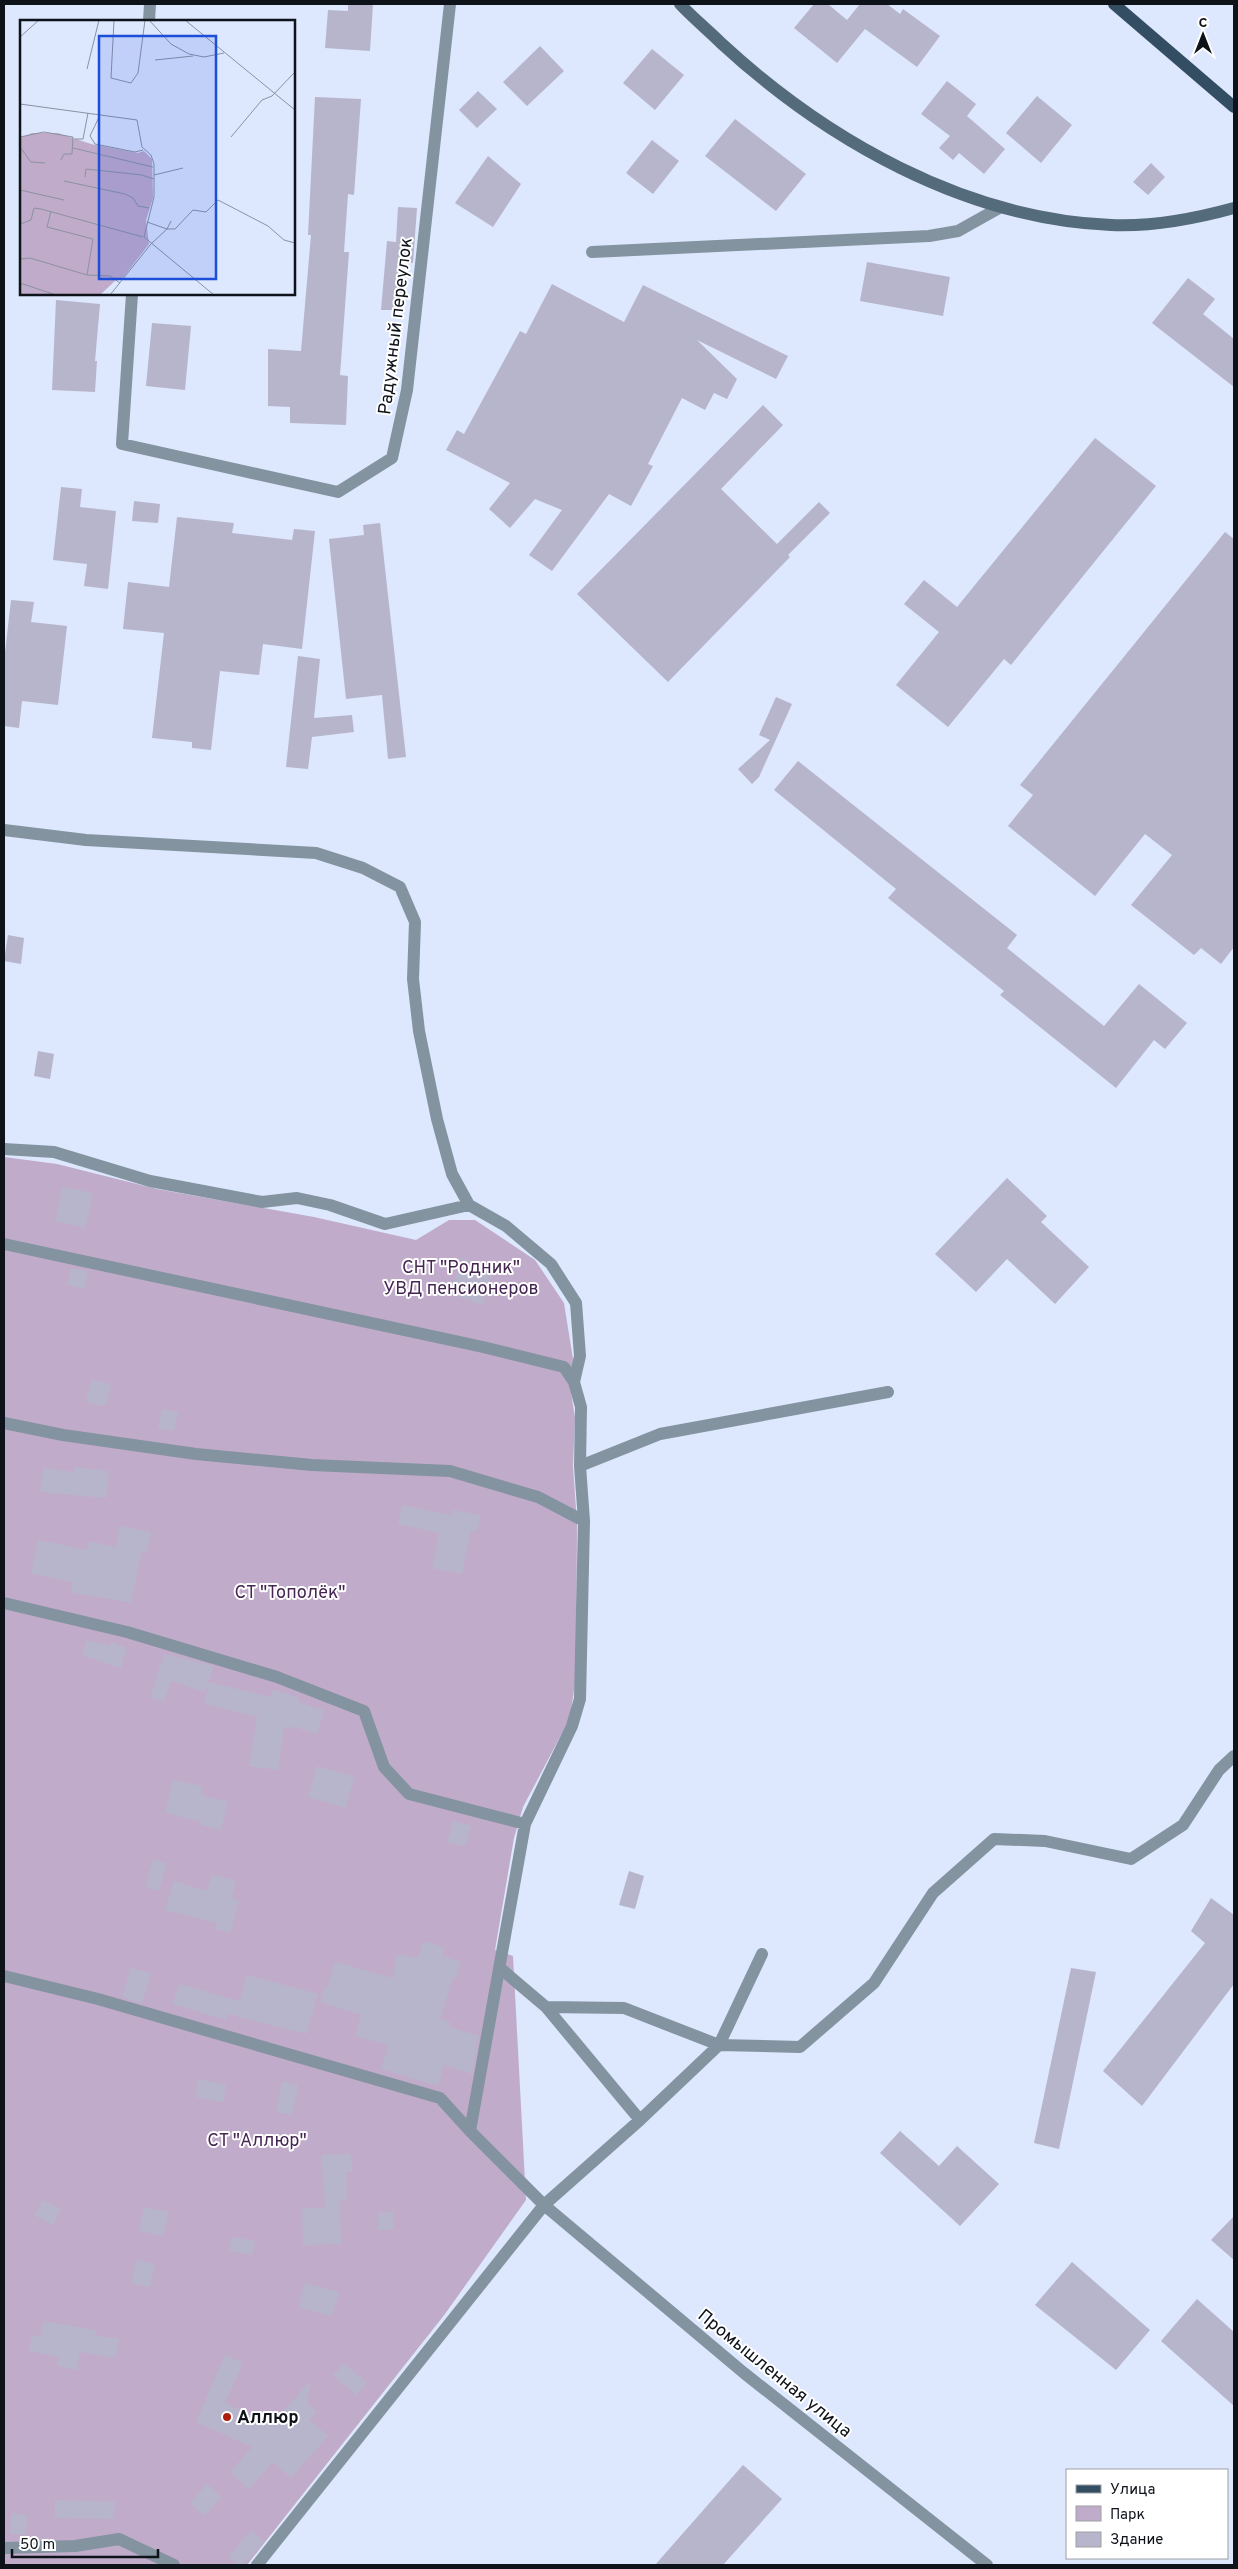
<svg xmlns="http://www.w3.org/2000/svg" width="1238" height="2569" viewBox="0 0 1238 2569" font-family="Overpass,sans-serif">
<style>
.green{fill:#c1abcb}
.building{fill:#b7b5cc}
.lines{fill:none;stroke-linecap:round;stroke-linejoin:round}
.street{stroke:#83939f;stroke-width:12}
.secondary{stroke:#546b7b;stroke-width:12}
.primary{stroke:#334e62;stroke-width:12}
.poi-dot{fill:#ae1e0f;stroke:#fff;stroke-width:2}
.labels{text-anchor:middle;stroke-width:4;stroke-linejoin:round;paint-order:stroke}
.street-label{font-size:18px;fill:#0e1219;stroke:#fff}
.park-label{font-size:18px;fill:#452552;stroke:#fff}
.poi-label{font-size:18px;font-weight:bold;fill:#0e1219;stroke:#fff;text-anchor:start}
.inset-road{fill:none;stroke:#8a92a2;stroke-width:1}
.view{fill:#1d4ed8;fill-opacity:0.15;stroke:#1d4ed8;stroke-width:2.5}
.inset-edge{fill:none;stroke:#0e1219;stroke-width:2.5}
</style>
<rect width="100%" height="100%" fill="#dde7fe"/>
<path class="green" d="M 4,1157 L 57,1164 L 157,1189 L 314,1217 L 416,1240 L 449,1220 L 475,1220 L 535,1260 L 564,1303 L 573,1359 L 570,1386 L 575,1418 L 573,1466 L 577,1523 L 576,1677 L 570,1718 L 523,1807 L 514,1838 L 495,1950 L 513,1956 L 526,2200 L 445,2314 L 247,2565 L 4,2565 Z"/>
<path class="building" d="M 348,4 L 373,4 L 370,51 L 325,48 L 328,10 L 348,11 Z
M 814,4 L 828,4 L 847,20 L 860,4 L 887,4 L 900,14 L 903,9 L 940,36 L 917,67 L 865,29 L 837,63 L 794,28 Z
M 540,46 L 564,71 L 527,106 L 503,82 Z
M 652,49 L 684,75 L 655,110 L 623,83 Z
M 947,81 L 976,104 L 967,116 L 1005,149 L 984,174 L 959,153 L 953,160 L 939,148 L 950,136 L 921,114 Z
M 478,91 L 497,109 L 477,128 L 459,110 Z
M 1037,96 L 1072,125 L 1041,163 L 1006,133 Z
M 315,97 L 361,99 L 354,195 L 348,194 L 344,252 L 349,252 L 340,375 L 348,376 L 346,425 L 290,423 L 290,407 L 268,406 L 268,349 L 301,351 L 311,235 L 308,235 Z
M 735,119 L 806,174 L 776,211 L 705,156 Z
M 652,140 L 679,161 L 653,194 L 626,173 Z
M 488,156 L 521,184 L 493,227 L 455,203 Z
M 1151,163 L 1165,177 L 1148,195 L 1133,182 Z
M 398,207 L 417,208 L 413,263 L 403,262 L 401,310 L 381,310 L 387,241 L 396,242 Z
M 867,262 L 950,277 L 943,316 L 860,301 Z
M 1188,278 L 1215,299 L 1203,314 L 1234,339 L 1234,387 L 1152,323 Z
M 552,284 L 624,322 L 643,285 L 788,356 L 776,379 L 697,340 L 737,379 L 727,399 L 714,393 L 705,410 L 682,398 L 648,464 L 653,466 L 631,506 L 609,494 L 552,571 L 529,555 L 562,510 L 535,499 L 510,528 L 489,509 L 510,483 L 446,450 L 457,430 L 464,434 L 520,331 L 526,334 Z
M 56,300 L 100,304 L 95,361 L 97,361 L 95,392 L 52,390 Z
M 152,323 L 191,326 L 185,390 L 146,386 Z
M 763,405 L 783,425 L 721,489 L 777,544 L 819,502 L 830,513 L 788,555 L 790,557 L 668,682 L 577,594 Z
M 1095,438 L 1156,486 L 1011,665 L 1004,659 L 948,727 L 896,685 L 939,632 L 904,604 L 924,580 L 957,607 Z
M 61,487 L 82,489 L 80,507 L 116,511 L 108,589 L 84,586 L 87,564 L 53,560 Z
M 134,501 L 160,504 L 158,523 L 132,521 Z
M 177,517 L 234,523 L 232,533 L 292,540 L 294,529 L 315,531 L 302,649 L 263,644 L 259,675 L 220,671 L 211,750 L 192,748 L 192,742 L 152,738 L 164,633 L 123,629 L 128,582 L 169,587 Z
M 380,523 L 406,757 L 388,759 L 382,695 L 346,699 L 329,539 L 364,535 L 363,525 Z
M 1225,532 L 1234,539 L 1234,947 L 1221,964 L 1201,948 L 1194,955 L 1131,905 L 1172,855 L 1145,834 L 1095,896 L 1008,826 L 1033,795 L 1020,785 Z
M 11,600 L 34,602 L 31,622 L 67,626 L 58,705 L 22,701 L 19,728 L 4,726 L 4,661 Z
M 298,656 L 320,659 L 314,718 L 352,715 L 354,732 L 312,737 L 308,769 L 286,767 Z
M 776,697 L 792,704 L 759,777 L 752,784 L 738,769 L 770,740 L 759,735 Z
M 798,761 L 1017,935 L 1007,948 L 1104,1026 L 1139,984 L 1187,1023 L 1165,1049 L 1154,1040 L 1116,1088 L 1000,995 L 1004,991 L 888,898 L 896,889 L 774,790 Z
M 8,935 L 24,938 L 21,964 L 4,961 Z
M 38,1051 L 54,1054 L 50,1079 L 34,1076 Z
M 1007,1178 L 1047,1216 L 1041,1222 L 1089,1267 L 1055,1304 L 1007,1259 L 976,1292 L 935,1254 Z
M 62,1187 L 93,1193 L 85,1228 L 55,1221 Z
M 462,1258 L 494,1269 L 482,1305 L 450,1294 Z
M 71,1268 L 88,1271 L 84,1289 L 67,1285 Z
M 91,1380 L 111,1384 L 106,1406 L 86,1402 Z
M 162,1409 L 178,1412 L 174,1431 L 158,1428 Z
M 75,1467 L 109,1471 L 106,1498 L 40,1492 L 43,1468 L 74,1472 Z
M 402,1505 L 452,1515 L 453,1510 L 481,1515 L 477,1531 L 471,1530 L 462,1574 L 432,1568 L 439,1533 L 398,1524 Z
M 119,1526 L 151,1532 L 147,1552 L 142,1551 L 131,1603 L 71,1592 L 73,1582 L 31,1574 L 38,1540 L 87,1550 L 89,1541 L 116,1547 Z
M 87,1640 L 109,1646 L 111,1642 L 127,1648 L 121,1668 L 82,1655 Z
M 164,1654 L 214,1666 L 208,1682 L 271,1697 L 273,1690 L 299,1697 L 298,1702 L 324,1710 L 317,1734 L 291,1726 L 290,1729 L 284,1727 L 278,1770 L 249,1766 L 257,1717 L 205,1704 L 208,1682 L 205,1692 L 171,1681 L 164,1702 L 150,1697 Z
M 317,1766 L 355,1777 L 345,1808 L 308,1797 Z
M 173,1780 L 202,1786 L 201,1795 L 228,1802 L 221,1830 L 201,1825 L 202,1822 L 165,1813 Z
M 453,1821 L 471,1826 L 465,1847 L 447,1842 Z
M 153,1859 L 167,1864 L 159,1891 L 145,1887 Z
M 629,1871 L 644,1876 L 635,1909 L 619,1905 Z
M 212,1874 L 236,1881 L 231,1898 L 239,1901 L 230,1933 L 215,1929 L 217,1923 L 165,1910 L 174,1881 L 207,1891 Z
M 1211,1898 L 1234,1915 L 1234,1984 L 1142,2106 L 1103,2071 L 1205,1943 L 1191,1931 Z
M 423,1941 L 444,1947 L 442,1956 L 461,1962 L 456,1978 L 453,1977 L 440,2019 L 450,2022 L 449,2027 L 479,2036 L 472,2074 L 444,2065 L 438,2086 L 381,2069 L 388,2045 L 355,2036 L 361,2015 L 320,2002 L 324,1987 L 327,1988 L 335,1962 L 393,1978 L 397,1954 L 418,1958 Z
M 131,1967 L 151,1974 L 142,2003 L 122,1997 Z
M 1071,1968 L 1096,1972 L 1059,2149 L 1034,2143 Z
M 247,1975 L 318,1994 L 306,2034 L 228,2014 L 226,2020 L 173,2004 L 179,1984 L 239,2001 Z
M 198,2079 L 226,2085 L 223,2102 L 195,2097 Z
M 282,2082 L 298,2085 L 292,2115 L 276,2112 Z
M 900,2131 L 939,2166 L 957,2146 L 999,2184 L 960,2226 L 880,2153 Z
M 351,2154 L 352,2172 L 346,2172 L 347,2200 L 340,2201 L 341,2244 L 303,2245 L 302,2208 L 325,2208 L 321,2155 Z
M 43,2200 L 61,2209 L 53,2225 L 34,2215 Z
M 144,2207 L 169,2212 L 163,2236 L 139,2231 Z
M 393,2212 L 394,2229 L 378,2230 L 378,2213 Z
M 1234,2216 L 1234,2260 L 1211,2240 Z
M 232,2237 L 255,2241 L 252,2255 L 229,2251 Z
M 136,2260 L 155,2264 L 150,2287 L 131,2283 Z
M 1072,2262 L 1150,2330 L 1116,2370 L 1035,2305 Z
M 305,2283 L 339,2292 L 332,2316 L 298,2307 Z
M 1197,2299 L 1234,2332 L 1234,2406 L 1161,2341 Z
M 43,2321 L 96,2330 L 96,2335 L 119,2339 L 116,2358 L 80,2352 L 77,2370 L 57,2366 L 59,2357 L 29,2351 L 32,2335 L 41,2336 Z
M 225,2355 L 243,2363 L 225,2403 L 272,2424 L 311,2380 L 307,2403 L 317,2412 L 309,2420 L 328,2436 L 291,2478 L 273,2462 L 249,2489 L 230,2472 L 252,2447 L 196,2422 Z
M 344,2363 L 367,2383 L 356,2395 L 333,2375 Z
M 743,2465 L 782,2499 L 723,2565 L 655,2565 Z
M 207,2484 L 222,2497 L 204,2516 L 190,2503 Z
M 55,2500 L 115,2502 L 114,2519 L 55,2518 Z
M 11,2513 L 27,2515 L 26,2535 L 10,2534 Z
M 251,2531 L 264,2542 L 243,2565 L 238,2565 L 228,2557 Z"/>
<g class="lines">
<path class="street" d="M 149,21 L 150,4
M 592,252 L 929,236 L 958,231 L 999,208
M 132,294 L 122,444 L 338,492 L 392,458 L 407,390 L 450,4
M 4,830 L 86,840 L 316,853 L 363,868 L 400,887 L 415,922 L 413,979 L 419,1031 L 437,1119 L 452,1174 L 469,1205 L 506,1226 L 551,1264 L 576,1303 L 580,1356 L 574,1382 L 581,1407 L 580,1466 L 584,1521 L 580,1699 L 572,1726 L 525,1824 L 470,2131 L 544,2205 L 744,2373 L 987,2565
M 4,1149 L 54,1152 L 150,1181 L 262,1202 L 297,1198 L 330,1205 L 385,1224 L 469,1205
M 4,1244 L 483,1347 L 564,1367 L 574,1382
M 4,1423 L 63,1435 L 196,1454 L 312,1465 L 450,1471 L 538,1497 L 584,1521
M 580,1466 L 660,1434 L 888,1392
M 4,1603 L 127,1632 L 277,1677 L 364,1711 L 384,1767 L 409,1794 L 525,1824
M 500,1968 L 546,2007 L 624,2008 L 719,2045 L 762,1954
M 4,1976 L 98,1999 L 440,2098 L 470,2131
M 546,2007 L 640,2120
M 4,2548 L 75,2546 L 119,2539 L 174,2565
M 257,2565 L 544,2205 L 640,2120 L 719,2045 L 800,2047 L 874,1983 L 933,1893 L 994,1839 L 1045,1841 L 1131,1859 L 1183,1825 L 1219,1770 L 1234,1756"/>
<path class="secondary" d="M 680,4 C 693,18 708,30 721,43 C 826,140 965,219 1111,225 C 1153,227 1194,219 1234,208"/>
<path class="primary" d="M 1114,4 L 1234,107"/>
</g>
<circle class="poi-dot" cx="227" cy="2417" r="5"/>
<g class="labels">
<g class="street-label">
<text transform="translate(395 326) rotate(-83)" y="6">Радужный переулок</text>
<text transform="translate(775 2373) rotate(39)" y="6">Промышленная улица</text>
</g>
<g class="park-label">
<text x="461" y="1273">СНТ "Родник"<tspan x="461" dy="21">УВД пенсионеров</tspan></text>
<text x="290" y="1598">СТ "Тополёк"</text>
<text x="257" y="2146">СТ "Аллюр"</text>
</g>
<g class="poi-label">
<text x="237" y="2423">Аллюр</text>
</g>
</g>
<g transform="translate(20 20)">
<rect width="275" height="275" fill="#dde7fe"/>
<path d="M 12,113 L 38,113 L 71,124 L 118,133 L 124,131 L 132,139 L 133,178 L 126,200 L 129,224 L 102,259 L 96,260 L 80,275 L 0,275 L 0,118 Z" fill="#c1abcb"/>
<path class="inset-road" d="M 94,0 L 91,58 L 111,63 L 118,53 L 125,0M 129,0 L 151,24 L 169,34 L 184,37 L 204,33M 165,0 L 275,90M 0,17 L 19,0M 135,40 L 173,36M 67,49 L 79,0M 0,84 L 117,100 L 122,127 L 131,135 L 134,144 L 134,177 L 124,217 L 194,275M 80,95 L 70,116 L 75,124 L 115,132 L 123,130M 0,117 L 24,112 L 53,117 L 52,134 L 44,134 L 41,140M 211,117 L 242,80 L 252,76 L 275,52M 55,119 L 63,119 L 68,93M 0,127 L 11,142 L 25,143M 53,128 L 133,147M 134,155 L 163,148M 65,157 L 66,149 L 122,155 L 134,159M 44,161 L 105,174 L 113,178 L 118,186 L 129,188M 0,170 L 44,180M 127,202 L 147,209 L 151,201M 0,204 L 11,200 L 14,188 L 21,189 L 123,217M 0,239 L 10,238 L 67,255 L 73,219 L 27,207 L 31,191M 67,255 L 90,256 L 100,263M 0,263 L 36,275M 90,275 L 131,224 L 147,209 L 155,209 L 173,190 L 186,192 L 198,180 L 248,206 L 264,220 L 275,223"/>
<path class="view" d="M 79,16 L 196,16 L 196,259 L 79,259 Z"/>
<rect width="275" height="275" class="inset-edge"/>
</g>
<rect width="1238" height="2569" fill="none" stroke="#0e1219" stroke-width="10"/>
<rect x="1066" y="2469" width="162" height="90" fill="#ffffff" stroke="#9fa0a3"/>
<rect x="1076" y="2485" width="25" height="8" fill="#334e62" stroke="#9fa0a3"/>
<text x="1110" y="2494" font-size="15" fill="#0e1219">Улица</text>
<rect x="1076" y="2506" width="25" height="15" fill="#c1abcb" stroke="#9fa0a3"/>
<text x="1110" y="2519" font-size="15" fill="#0e1219">Парк</text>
<rect x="1076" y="2532" width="25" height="15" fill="#b7b5cc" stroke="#9fa0a3"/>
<text x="1110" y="2544" font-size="15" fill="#0e1219">Здание</text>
<g transform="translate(1203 35)" stroke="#ffffff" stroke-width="4" paint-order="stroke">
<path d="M0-4L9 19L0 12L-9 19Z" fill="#0e1219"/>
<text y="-8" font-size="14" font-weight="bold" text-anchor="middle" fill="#0e1219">С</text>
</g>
<path d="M12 2549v8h146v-8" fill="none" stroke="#0e1219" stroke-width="2.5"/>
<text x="20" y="2549" font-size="15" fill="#0e1219" stroke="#ffffff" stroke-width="4" paint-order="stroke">50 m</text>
</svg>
